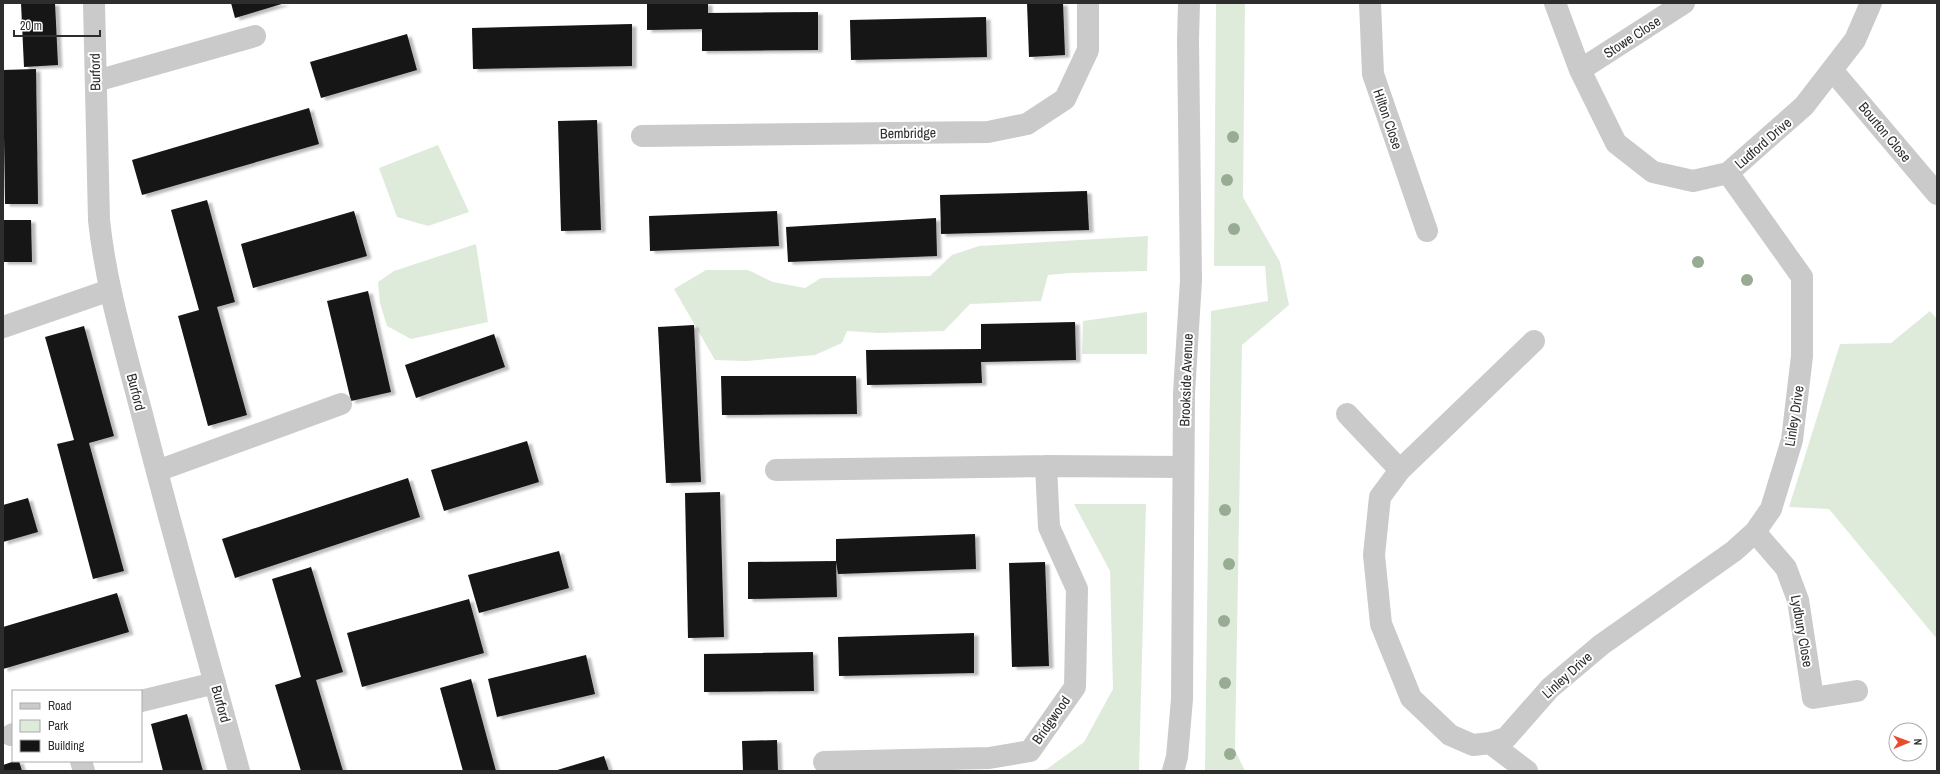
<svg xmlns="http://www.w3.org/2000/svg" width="1940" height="774" viewBox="0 0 1940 774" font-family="'Archivo Narrow',sans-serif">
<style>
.green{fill:#dfebda}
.building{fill:#141414;filter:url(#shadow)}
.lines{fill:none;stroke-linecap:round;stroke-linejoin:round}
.minor{stroke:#cacaca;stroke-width:22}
.tertiary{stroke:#cacaca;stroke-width:22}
.tree{fill:#98ac93}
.labels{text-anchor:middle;stroke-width:4;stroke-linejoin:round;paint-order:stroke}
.street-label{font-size:14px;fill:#2d2d2d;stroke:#fff}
</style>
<defs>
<filter id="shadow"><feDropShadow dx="4.5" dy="2.5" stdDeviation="1" flood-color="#0004"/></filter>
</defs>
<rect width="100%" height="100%" fill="#fff"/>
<path class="green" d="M 1216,3 L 1245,3 L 1243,197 L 1280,262 L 1289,305 L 1242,345 L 1235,750 L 1245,771 L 1205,771 L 1211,311 L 1268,301 L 1265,266 L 1214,266 Z
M 438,145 L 469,212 L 428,226 L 397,217 L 379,168 Z
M 1148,236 L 1147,271 L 1070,273 L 1048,275 L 1041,301 L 970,304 L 944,331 L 879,333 L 847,331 L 842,343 L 815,355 L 746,361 L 715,360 L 674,289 L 706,270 L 748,270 L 773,282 L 805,288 L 821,278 L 930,276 L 952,255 L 979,246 Z
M 476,244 L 488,322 L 411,339 L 387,326 L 380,303 L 378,282 L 394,271 Z
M 1930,311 L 1937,319 L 1937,639 L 1829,509 L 1789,507 L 1840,344 L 1891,343 Z
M 1147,312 L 1147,354 L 1082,354 L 1083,321 Z
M 1074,504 L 1146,504 L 1139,771 L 1037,771 L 1047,769 L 1084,742 L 1113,689 L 1110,571 Z"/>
<path class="building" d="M 21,3 L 55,3 L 58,65 L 24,67 Z
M 231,3 L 285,3 L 235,18 Z
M 647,3 L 708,3 L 708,13 L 818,12 L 818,50 L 702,51 L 702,29 L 647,30 Z
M 1027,3 L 1063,3 L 1065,55 L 1029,57 Z
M 986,17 L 987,57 L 851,60 L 850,20 Z
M 632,24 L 632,66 L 473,69 L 472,28 Z
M 407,34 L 417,70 L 321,98 L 310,62 Z
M 36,69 L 38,204 L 5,204 L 3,70 Z
M 309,108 L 319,144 L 142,195 L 132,160 Z
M 597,120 L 601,230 L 561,231 L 558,121 Z
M 1087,191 L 1089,230 L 941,234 L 940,195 Z
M 207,200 L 235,302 L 217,307 L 247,415 L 208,426 L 178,316 L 199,310 L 171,210 Z
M 354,211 L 367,256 L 253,288 L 241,244 Z
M 777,211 L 779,246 L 650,251 L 649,216 Z
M 936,218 L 937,256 L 788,262 L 786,227 Z
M 3,220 L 31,220 L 32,262 L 3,262 Z
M 368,291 L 391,392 L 351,401 L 327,301 Z
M 1075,322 L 1076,360 L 981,362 L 982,383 L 867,385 L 866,350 L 981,349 L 981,324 Z
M 694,325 L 701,482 L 666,483 L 658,327 Z
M 84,326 L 114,436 L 89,443 L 124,571 L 93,579 L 57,444 L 74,440 L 45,337 Z
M 494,334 L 505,367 L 416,398 L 405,365 Z
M 721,376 L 856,376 L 857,414 L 722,415 Z
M 527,441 L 539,482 L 444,511 L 431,470 Z
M 408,478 L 420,517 L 235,578 L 222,539 Z
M 720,492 L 724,637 L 688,638 L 685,493 Z
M 28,498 L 38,532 L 3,542 L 3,505 Z
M 975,534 L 976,569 L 838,574 L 836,562 L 837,597 L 748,599 L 748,562 L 836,561 L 836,539 Z
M 559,551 L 569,588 L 479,613 L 468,575 Z
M 1045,562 L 1049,666 L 1012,667 L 1009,563 Z
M 311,567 L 343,672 L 316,680 L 343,771 L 301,771 L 275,685 L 301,677 L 272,579 Z
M 117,593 L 129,632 L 3,669 L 3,627 Z
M 469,599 L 484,653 L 362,687 L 347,633 Z
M 974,633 L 974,673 L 839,676 L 838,637 Z
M 813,652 L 814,691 L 704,692 L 704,654 Z
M 586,655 L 595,694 L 497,717 L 488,679 Z
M 471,679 L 496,771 L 463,771 L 440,688 Z
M 187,714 L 203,771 L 163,771 L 151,724 Z
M 777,740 L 778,771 L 743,771 L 742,741 Z
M 604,756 L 609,771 L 554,771 Z
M 15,761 L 19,761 L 22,771 L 3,771 L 3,765 Z"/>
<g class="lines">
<path class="minor" d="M 94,3 L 99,220 C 106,287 126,352 143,418 C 173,536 207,653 239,771
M 1370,3 L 1373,74 L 1427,231
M 1555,3 L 1580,70 L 1616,143 L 1653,172 L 1693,181 L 1728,173 L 1804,106 L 1855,40 L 1871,3
M 1580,70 L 1684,3
M 1832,70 L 1937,194
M 96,81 L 255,36
M 642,136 L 988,132 L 1027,124 L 1065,99 L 1088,50 L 1088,3
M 3,327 L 110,290
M 1534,341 L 1400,470 L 1380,497 L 1374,555 L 1381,624 L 1411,698 L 1450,735 L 1473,745 L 1490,743 L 1506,738 L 1550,688 L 1601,645 L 1734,551 L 1755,532 L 1771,509 L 1792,440 L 1802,356 L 1802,277 L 1728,173
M 1347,414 L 1400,470
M 776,470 L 1046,466 L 1183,467
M 157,471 L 341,404
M 1755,532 L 1786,568 L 1798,600 L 1813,698 L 1857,691
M 141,701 L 215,683
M 11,735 L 13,734
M 1490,743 L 1527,771
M 81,761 L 84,771
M 824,762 L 989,758 L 1030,751 L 1075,687 L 1077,589 L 1049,527 L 1046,466"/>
<path class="tertiary" d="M 1173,771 L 1177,757 L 1182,699 L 1184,393 L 1191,280 L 1188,40 L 1189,3"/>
</g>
<g class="tree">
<circle cx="1233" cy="137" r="6"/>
<circle cx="1227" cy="180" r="6"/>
<circle cx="1234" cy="229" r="6"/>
<circle cx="1698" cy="262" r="6"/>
<circle cx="1747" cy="280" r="6"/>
<circle cx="1225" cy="510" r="6"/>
<circle cx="1229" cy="564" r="6"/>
<circle cx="1224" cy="621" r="6"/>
<circle cx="1225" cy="683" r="6"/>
<circle cx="1230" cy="754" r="6"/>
</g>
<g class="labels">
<g class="street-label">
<text transform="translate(1632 37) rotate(-33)" y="5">Stowe Close</text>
<text transform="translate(95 72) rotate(-91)" y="5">Burford</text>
<text transform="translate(1388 119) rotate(71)" y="5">Hilton Close</text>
<text transform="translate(1885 132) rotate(50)" y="5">Bourton Close</text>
<text transform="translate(908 133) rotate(-1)" y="5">Bembridge</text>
<text transform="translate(1763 143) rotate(-41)" y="5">Ludford Drive</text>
<text transform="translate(1186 380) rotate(-88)" y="5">Brookside Avenue</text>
<text transform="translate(136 392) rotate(76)" y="5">Burford</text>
<text transform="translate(1794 416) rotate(-81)" y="5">Linley Drive</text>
<text transform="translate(1802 631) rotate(80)" y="5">Lydbury Close</text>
<text transform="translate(1567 675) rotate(-42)" y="5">Linley Drive</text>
<text transform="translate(221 704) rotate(75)" y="5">Burford</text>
<text transform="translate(1051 720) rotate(-55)" y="5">Bridgwood</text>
</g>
</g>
<rect width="1940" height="774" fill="none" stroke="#2d2d2d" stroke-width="8"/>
<rect x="12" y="690" width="130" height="72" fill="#ffffff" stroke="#ababab"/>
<rect x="20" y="703" width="20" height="6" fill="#cacaca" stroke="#ababab"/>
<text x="48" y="710" font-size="12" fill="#2d2d2d">Road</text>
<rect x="20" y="720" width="20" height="12" fill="#dfebda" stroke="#ababab"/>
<text x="48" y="730" font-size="12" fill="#2d2d2d">Park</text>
<rect x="20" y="740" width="20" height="12" fill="#141414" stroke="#ababab"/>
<text x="48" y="750" font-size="12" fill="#2d2d2d">Building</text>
<g transform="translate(1908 742) rotate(89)"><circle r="19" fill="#ffffff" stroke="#ababab"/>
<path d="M0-3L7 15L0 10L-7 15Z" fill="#e84c2b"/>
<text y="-6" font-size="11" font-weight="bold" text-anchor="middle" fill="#2d2d2d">N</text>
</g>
<path d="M14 30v6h86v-6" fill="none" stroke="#2d2d2d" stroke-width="2"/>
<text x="20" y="30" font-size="12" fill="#2d2d2d" stroke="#ffffff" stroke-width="3" paint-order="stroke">20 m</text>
</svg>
